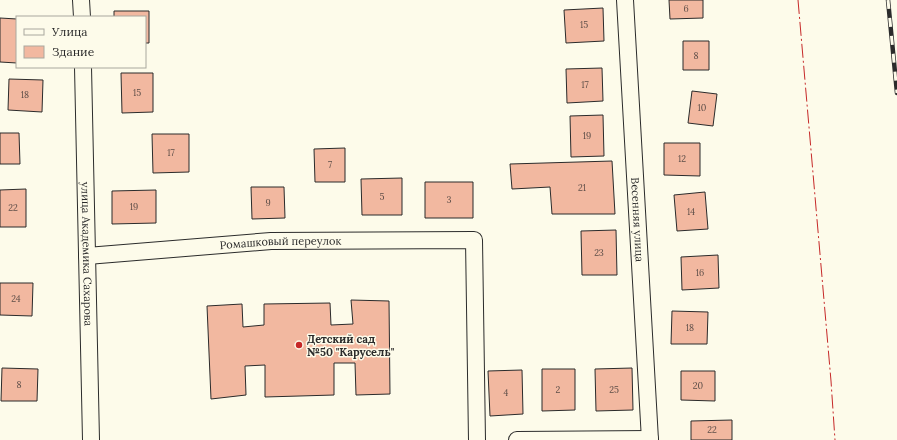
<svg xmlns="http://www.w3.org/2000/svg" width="897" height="440" viewBox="0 0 897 440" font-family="Lora,serif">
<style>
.building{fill:#f2b8a0;stroke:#2b2b2b}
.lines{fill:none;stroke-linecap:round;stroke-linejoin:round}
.minor-casing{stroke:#2b2b2b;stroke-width:18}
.minor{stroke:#fdfbea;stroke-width:16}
.rail-casing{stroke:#2b2b2b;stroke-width:4.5}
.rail{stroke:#fdfbea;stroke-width:3;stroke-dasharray:9;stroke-linecap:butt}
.power{stroke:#c62828;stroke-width:1;stroke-dasharray:14 3 2 3;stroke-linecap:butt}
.poi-dot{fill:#c62828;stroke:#fdfbea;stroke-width:1.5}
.labels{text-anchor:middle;stroke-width:3;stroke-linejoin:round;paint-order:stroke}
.number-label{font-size:9px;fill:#5d4e48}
.street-label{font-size:11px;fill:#2b2b2b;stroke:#fdfbea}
.poi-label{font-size:11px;font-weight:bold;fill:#2b2b2b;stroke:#fdfbea;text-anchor:start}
</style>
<rect width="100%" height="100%" fill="#fdfbea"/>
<path class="building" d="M 669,0 L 703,0 L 703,18 L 670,19 Z
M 603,8 L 604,41 L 566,43 L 564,10 Z
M 114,11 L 149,11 L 149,43 L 145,43 L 145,17 L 114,17 Z
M 0,18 L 17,19 L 17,63 L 0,62 Z
M 683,41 L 709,41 L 709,70 L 683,70 Z
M 602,68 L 603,101 L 567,103 L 566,69 Z
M 121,73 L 153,73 L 153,112 L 122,113 Z
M 9,79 L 43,80 L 42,112 L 8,110 Z
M 692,91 L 717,94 L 713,126 L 688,123 Z
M 603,115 L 604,156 L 571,157 L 570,116 Z
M 0,133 L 19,133 L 20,164 L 0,164 Z
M 152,134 L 189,134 L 189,172 L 153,173 Z
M 664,143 L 700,143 L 700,176 L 664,175 Z
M 345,148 L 345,182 L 315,182 L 314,149 Z
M 612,161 L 615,214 L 552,214 L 550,187 L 512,189 L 510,164 Z
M 402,178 L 402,215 L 362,215 L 361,179 Z
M 425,182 L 473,182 L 473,218 L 425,218 Z
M 251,187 L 284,187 L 285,218 L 252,219 Z
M 26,189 L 26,227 L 0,227 L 0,190 Z
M 156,190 L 156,223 L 112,224 L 112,191 Z
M 705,192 L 708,229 L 677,231 L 674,195 Z
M 616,230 L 617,275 L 582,275 L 581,231 Z
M 718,255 L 719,288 L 682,290 L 681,257 Z
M 0,283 L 33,283 L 32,316 L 0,315 Z
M 351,300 L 389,301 L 390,394 L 356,395 L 355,363 L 334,363 L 334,395 L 265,397 L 265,365 L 245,366 L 246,395 L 211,399 L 207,306 L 242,304 L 243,327 L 264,325 L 264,304 L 330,303 L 331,325 L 353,324 Z
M 672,311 L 708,312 L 707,344 L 671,344 Z
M 2,368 L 38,369 L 37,401 L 1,401 Z
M 632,368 L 633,410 L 596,411 L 595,369 Z
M 542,369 L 575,369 L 575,410 L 542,411 Z
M 522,370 L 523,414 L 490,416 L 488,371 Z
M 681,371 L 715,371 L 715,401 L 681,400 Z
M 732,420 L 732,440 L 691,440 L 691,421 Z"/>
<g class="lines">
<defs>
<g id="minor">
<path d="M 81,0 L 82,17"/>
<path id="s1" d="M 625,0 L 650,440"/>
<path id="s2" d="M 83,67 L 91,440"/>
<path id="s3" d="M 87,256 L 271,241 L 474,240 L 477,440"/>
<path d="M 517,440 L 650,439"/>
</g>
</defs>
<use href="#minor" class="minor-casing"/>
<use href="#minor" class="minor"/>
<defs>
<path id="rail" d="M 888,0 L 897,93"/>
</defs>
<use href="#rail" class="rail-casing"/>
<use href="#rail" class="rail"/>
<path class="power" d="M 798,0 L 831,381 L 835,440"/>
</g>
<circle class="poi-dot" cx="299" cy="345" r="4"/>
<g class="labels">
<g class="number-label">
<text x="686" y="12">6</text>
<text x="584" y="28">15</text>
<text x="696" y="59">8</text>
<text x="585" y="88">17</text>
<text x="137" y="96">15</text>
<text x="25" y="98">18</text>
<text x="702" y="111">10</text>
<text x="587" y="139">19</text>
<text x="171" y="156">17</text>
<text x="682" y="162">12</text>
<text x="330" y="168">7</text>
<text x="582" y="191">21</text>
<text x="382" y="200">5</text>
<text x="449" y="203">3</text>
<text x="268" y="206">9</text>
<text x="134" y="210">19</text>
<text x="13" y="211">22</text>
<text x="691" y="215">14</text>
<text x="599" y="256">23</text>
<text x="700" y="276">16</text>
<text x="16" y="302">24</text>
<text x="690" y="331">18</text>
<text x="19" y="388">8</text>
<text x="698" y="389">20</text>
<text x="558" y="393">2</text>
<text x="614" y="393">25</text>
<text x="506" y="396">4</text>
<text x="712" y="433">22</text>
</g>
<g class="street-label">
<text dy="4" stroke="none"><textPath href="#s1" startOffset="220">Весенняя улица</textPath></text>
<text dy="4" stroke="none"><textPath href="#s3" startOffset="194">Ромашковый переулок</textPath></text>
<text dy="4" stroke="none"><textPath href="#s2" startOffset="187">улица Академика Сахарова</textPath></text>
</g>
<g class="poi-label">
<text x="307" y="343">Детский сад<tspan x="307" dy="13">№50 "Карусель"</tspan></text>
</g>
</g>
<rect x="16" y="16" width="130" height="52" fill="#fdfbea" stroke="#a9a89e"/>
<rect x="24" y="29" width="20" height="6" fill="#fdfbea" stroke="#a9a89e"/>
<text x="52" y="36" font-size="12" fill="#2b2b2b">Улица</text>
<rect x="24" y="46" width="20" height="12" fill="#f2b8a0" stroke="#a9a89e"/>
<text x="52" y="56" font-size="12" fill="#2b2b2b">Здание</text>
</svg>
